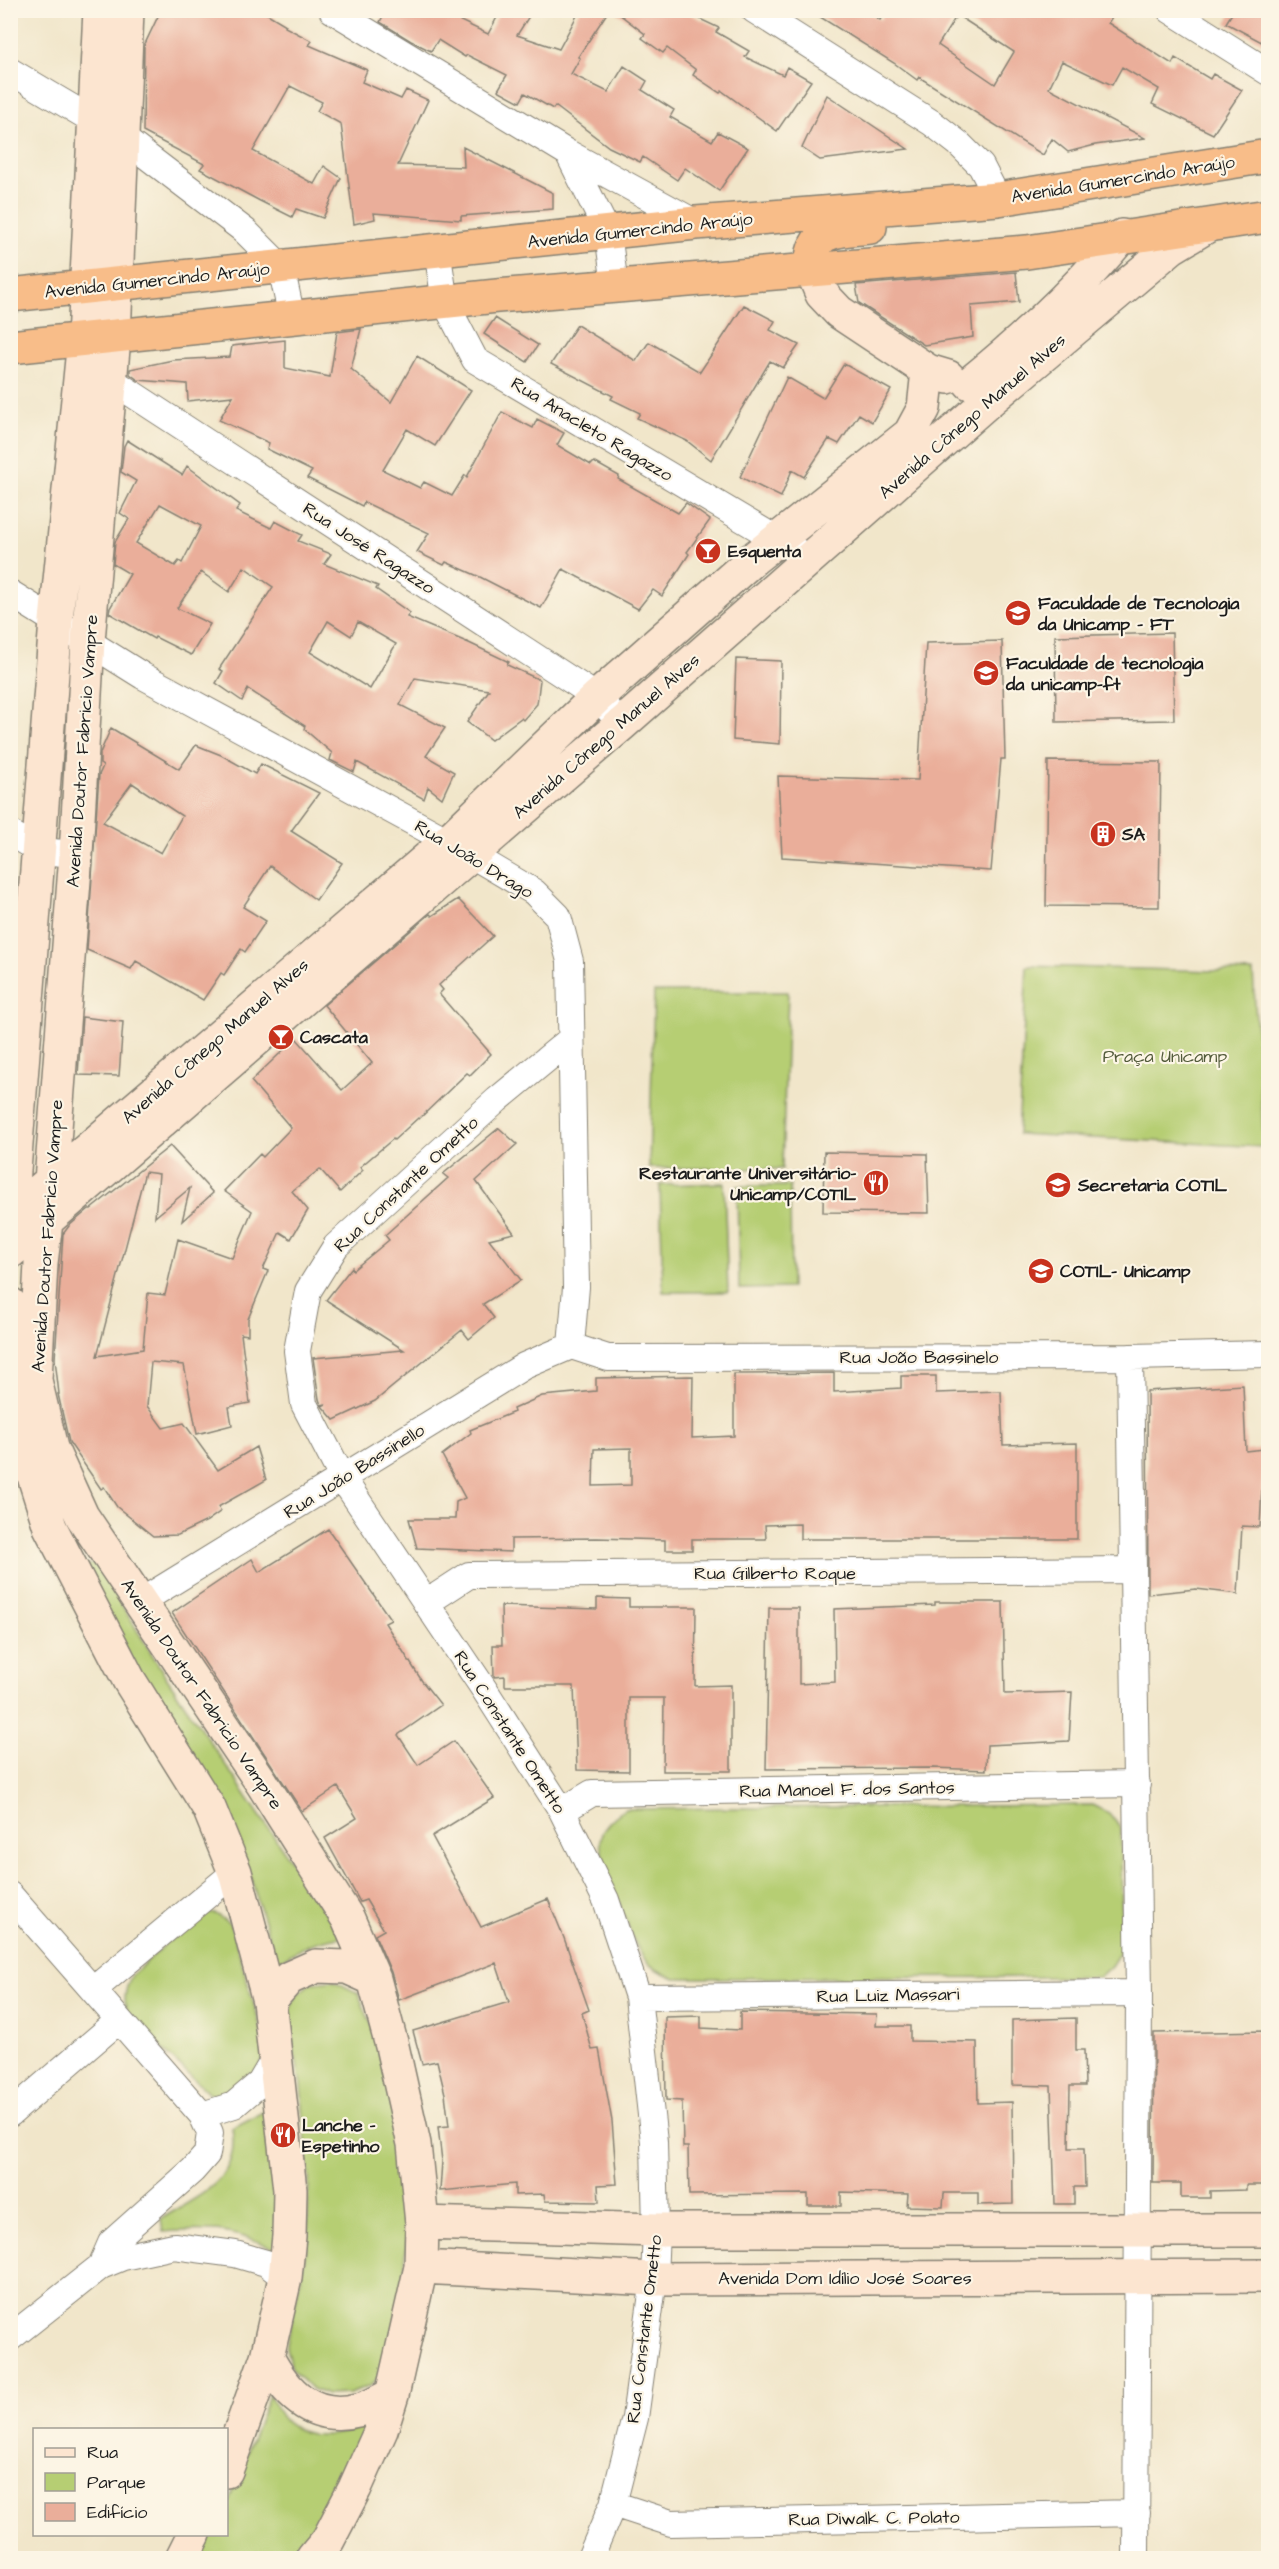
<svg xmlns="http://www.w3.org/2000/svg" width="1279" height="2569" viewBox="0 0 1279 2569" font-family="'Architects Daughter',sans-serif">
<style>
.green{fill:#b6ce73;stroke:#697548;stroke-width:1.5}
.building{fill:#eaae9a;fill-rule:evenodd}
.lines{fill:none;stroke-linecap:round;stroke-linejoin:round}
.street-casing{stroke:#868173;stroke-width:28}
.secondary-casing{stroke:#868173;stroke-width:36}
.highway-casing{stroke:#868173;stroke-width:36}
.street{stroke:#fff;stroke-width:26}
.secondary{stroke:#fce5d0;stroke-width:33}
.highway{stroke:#f8bd89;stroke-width:33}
.labels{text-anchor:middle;stroke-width:4.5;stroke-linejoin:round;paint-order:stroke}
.street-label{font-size:18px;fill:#1c1c1c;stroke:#fcf5e5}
.poi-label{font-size:18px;font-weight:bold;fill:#1c1c1c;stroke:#fcf5e5;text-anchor:start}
.park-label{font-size:18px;fill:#525a3a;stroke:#fcf5e5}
</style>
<rect width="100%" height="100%" fill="#fcf5e5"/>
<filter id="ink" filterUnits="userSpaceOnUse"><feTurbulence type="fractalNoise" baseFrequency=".0167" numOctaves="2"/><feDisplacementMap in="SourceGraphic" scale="12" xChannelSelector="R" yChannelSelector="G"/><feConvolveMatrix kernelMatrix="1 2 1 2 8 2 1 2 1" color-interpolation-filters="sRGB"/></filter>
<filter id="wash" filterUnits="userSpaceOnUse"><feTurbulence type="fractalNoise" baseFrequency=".008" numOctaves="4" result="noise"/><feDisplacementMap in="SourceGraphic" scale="24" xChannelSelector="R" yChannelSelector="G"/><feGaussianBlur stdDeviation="1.35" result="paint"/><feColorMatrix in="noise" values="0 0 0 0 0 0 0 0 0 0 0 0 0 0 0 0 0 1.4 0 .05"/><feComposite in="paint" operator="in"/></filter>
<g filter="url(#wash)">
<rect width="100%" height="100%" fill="#f1e6ca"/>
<path class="green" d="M 1027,966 L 1253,972 L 1264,1147 L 1018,1134 Z
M 654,992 L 788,992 L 782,1169 L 649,1168 Z
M 724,1183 L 728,1292 L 663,1292 L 660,1185 Z
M 737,1186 L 790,1186 L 791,1288 L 739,1289 Z
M 95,1562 L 166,1677 L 342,1937 C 314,1940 300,1948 277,1963 L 248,1869 L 79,1568 Z
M 1092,1805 L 1109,1813 L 1121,1828 L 1122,1949 L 1111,1966 L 1099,1977 L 675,1978 C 660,1972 650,1968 641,1954 C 633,1942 599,1854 600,1841 C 602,1826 614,1817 625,1809 Z
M 207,1913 L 216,1914 L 231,1925 L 267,2050 L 250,2087 L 224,2096 L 210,2094 L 127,2016 C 124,2000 124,1990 132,1975 L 198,1915 Z
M 334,1981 L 358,1993 L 370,2022 L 394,2105 L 408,2222 L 405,2266 L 386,2370 L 370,2386 L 350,2394 L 327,2395 L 309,2387 L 293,2371 L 286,2349 L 307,2247 L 309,2179 L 301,2086 L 288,2017 L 295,1996 L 311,1983 Z
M 276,2105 L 279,2250 C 233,2230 214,2228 163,2232 L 161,2219 C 200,2194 241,2181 232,2128 Z
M 269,2395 C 274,2403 279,2417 287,2423 C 312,2444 345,2433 372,2425 L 332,2509 L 295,2558 L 198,2558 L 213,2535 L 226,2534 L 227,2507 Z
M 1022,2553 L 1022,2558 L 908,2558 Z"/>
<g id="blocks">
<path class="building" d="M 161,10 L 261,10 L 286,25 L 285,27 L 312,41 L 309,45 L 367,70 L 362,82 L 401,99 L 406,90 L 428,100 L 398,165 L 464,167 L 463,147 L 553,193 L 553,209 L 461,216 L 461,220 L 374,213 L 375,219 L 354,224 L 341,124 L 317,111 L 322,102 L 290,86 L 253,151 L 314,184 L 324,166 L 341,178 L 323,218 L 296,209 L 292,217 L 260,201 L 200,169 L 204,164 L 143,132 L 144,46 Z
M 386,10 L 456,10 L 452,17 L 488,34 L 501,10 L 533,10 L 517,35 L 559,49 L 580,10 L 609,10 L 578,57 L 580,58 L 571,74 L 608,92 L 624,66 L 647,81 L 642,90 L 674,110 L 670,117 L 712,141 L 718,132 L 748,148 L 719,191 L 685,168 L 677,180 L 643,157 L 640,162 L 609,147 L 555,106 L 553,109 L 525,93 L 520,102 L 498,90 L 507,75 L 467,55 L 465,57 L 438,40 L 431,51 L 411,41 L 380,22 Z
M 614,10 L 681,10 L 719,28 L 716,32 L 749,51 L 745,57 L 783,75 L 787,67 L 811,81 L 777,131 L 722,91 L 720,93 L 693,75 L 696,70 L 667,48 L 663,53 L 642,38 L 645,34 Z
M 809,10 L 865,10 L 880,20 L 886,10 L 1102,10 L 1112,17 L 1108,23 L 1172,64 L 1175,58 L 1210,79 L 1213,74 L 1242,90 L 1213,134 L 1152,104 L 1159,89 L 1122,67 L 1112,85 L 1062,61 L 1049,88 L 1145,138 L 1095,145 L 1068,152 L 1052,139 L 1043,155 L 919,77 L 917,80 L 894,63 ZM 957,15 L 1014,52 L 995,84 L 938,45 Z
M 1234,10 L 1269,10 L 1269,46 L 1226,23 Z
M 827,95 L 908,149 L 820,160 L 802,148 Z
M 1016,272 L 1019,302 L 971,306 L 973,337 L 924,345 L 859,303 L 856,285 Z
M 744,305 L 775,321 L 770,330 L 799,345 L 783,368 L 770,361 L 711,460 L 687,441 L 637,418 L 640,413 L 611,399 L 613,396 L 551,364 L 577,325 L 636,361 L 649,342 L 700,372 Z
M 495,318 L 538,345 L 527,362 L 484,334 Z
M 361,329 L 351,369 L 391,402 L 417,356 L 471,390 L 435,446 L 407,429 L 383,470 L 420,488 L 424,482 L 452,496 L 465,475 L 467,477 L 502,412 L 533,428 L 537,419 L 564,433 L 557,445 L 591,465 L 594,462 L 619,476 L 618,479 L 678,513 L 686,503 L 710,520 L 687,552 L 689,554 L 662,596 L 653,590 L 638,609 L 563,569 L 541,608 L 480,577 L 446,562 L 444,565 L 417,552 L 429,533 L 364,502 L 362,506 L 307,478 L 312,471 L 267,449 L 269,443 L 219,420 L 233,396 L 188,401 L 187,384 L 138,380 L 130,374 L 130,369 L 173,360 L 230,357 L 232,346 L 285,340 L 285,368 L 330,377 L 337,332 Z
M 844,364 L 891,390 L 872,422 L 859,414 L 839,444 L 829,439 L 804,477 L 792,470 L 781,497 L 740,477 L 787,377 L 823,398 Z
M 127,440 L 182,475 L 187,466 L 240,505 L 236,511 L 271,528 L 275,521 L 302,535 L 298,541 L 331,554 L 324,564 L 378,586 L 376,589 L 410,613 L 407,617 L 469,643 L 509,662 L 507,665 L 540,680 L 537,704 L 523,720 L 521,718 L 491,740 L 467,722 L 489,690 L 415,678 L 400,705 L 445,728 L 426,756 L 454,772 L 442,798 L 428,787 L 424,799 L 357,762 L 354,772 L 330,760 L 332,753 L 304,729 L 305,726 L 248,689 L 242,701 L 216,683 L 223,671 L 219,669 L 273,587 L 244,567 L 229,592 L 201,572 L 177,608 L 210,624 L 191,655 L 155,637 L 154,639 L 109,613 L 110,608 L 130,574 L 113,564 L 115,542 L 129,519 L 120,513 L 136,481 L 121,472 L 124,446 ZM 160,504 L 201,526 L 182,563 L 179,561 L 175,566 L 136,543 ZM 328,621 L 351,636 L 358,622 L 396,644 L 370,689 L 310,652 Z
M 1172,633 L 1174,720 L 1056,722 L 1055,636 Z
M 1002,641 L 1005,759 L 1001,759 L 991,871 L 782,857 L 778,776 L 918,780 L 926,643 Z
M 736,659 L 781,661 L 780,744 L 733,740 Z
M 111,728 L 179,769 L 196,745 L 221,755 L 255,774 L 261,764 L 319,793 L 291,831 L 342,863 L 316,900 L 270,866 L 243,907 L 266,921 L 245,952 L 241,949 L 224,975 L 221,973 L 203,1000 L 136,961 L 131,969 L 87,950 L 99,775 L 103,766 L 100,764 L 100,753 ZM 132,783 L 182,816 L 161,853 L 103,822 Z
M 1048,761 L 1161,762 L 1159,907 L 1046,906 Z
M 458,899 L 493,936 L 439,985 L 443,990 L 439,994 L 491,1054 L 470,1075 L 467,1073 L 419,1119 L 418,1118 L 394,1140 L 393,1139 L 360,1167 L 363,1170 L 340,1192 L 320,1169 L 292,1191 L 308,1210 L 291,1239 L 280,1232 L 263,1269 L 268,1271 L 248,1319 L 248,1335 L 241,1334 L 250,1403 L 229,1407 L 232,1425 L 197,1434 L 184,1365 L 151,1362 L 147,1406 L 163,1428 L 184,1423 L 218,1470 L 256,1447 L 266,1480 L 218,1507 L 221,1511 L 207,1521 L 178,1535 L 153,1536 L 117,1507 L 104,1487 L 101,1489 L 69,1442 L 58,1394 L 59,1394 L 55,1359 L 63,1234 L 69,1226 L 89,1209 L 91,1209 L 170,1146 L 213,1193 L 182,1221 L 190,1188 L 155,1217 L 159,1174 L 145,1172 L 97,1356 L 143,1349 L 148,1293 L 165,1295 L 178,1239 L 232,1258 L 252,1211 L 224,1191 L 260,1154 L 263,1157 L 291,1128 L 251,1081 L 296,1038 L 342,1090 L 372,1063 L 324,1005 L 430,914 L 432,916 Z
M 82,1017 L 123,1022 L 119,1076 L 78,1075 Z
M 499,1128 L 517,1144 L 476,1181 L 514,1233 L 489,1239 L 521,1280 L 483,1304 L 494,1318 L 469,1339 L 462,1330 L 375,1401 L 334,1420 L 322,1406 L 326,1404 L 321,1405 L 319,1399 L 313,1358 L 404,1350 L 326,1300 L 352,1267 L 353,1270 L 389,1240 L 385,1235 L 448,1178 L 443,1174 Z
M 824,1152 L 927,1154 L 929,1213 L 823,1212 Z
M 834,1373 L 834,1392 L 901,1388 L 901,1376 L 936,1376 L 936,1393 L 1001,1391 L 1003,1445 L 1077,1443 L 1077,1539 L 800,1539 L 800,1524 L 765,1525 L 766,1539 L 692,1539 L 692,1550 L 665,1550 L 665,1540 L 597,1538 L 511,1539 L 511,1552 L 417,1548 L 409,1519 L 455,1519 L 456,1502 L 465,1498 L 442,1455 L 471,1433 L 470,1430 L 514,1412 L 513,1409 L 542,1396 L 596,1391 L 596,1378 L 693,1376 L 692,1438 L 734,1436 L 734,1374 ZM 631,1448 L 631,1485 L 593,1486 L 594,1449 Z
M 1243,1385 L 1246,1451 L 1264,1449 L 1260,1527 L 1242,1526 L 1238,1594 L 1196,1589 L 1148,1594 L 1147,1391 Z
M 328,1529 L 391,1620 L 385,1623 L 422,1681 L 441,1705 L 398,1735 L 418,1765 L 454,1741 L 494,1798 L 432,1836 L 481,1927 L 548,1899 L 564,1938 L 589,2010 L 582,2013 L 592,2050 L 599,2049 L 612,2121 L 617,2184 L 598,2185 L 599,2202 L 545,2201 L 544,2194 L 515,2195 L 515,2184 L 440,2191 L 442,2161 L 438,2127 L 449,2126 L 445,2094 L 437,2061 L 422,2064 L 413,2031 L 509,2002 L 496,1963 L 399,2000 L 391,1972 L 375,1935 L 384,1930 L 366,1900 L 360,1902 L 325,1838 L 357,1818 L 338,1787 L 302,1811 L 172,1613 L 252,1559 L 259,1572 Z
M 597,1598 L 629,1599 L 629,1607 L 696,1607 L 695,1686 L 731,1685 L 731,1771 L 663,1771 L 664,1698 L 629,1698 L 629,1771 L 577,1770 L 574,1686 L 505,1686 L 505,1676 L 494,1677 L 493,1645 L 502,1645 L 501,1606 L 597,1609 Z
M 935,1602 L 1003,1602 L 1005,1694 L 1072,1692 L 1069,1741 L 987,1745 L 986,1770 L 933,1768 L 766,1769 L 769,1608 L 799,1608 L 799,1684 L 835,1682 L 834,1609 L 935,1605 Z
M 740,2012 L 877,2014 L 876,2026 L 910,2026 L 910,2041 L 977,2042 L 978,2103 L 1012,2102 L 1013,2204 L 978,2205 L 978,2193 L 944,2193 L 943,2207 L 907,2206 L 908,2194 L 841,2192 L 841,2206 L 808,2206 L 808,2194 L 689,2195 L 688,2147 L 683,2147 L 682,2101 L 666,2100 L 665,2017 L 701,2016 L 701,2028 L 740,2030 Z
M 1076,2018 L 1076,2050 L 1084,2050 L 1085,2086 L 1070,2086 L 1069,2148 L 1084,2148 L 1085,2187 L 1074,2187 L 1074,2204 L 1055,2204 L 1051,2086 L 1012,2085 L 1012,2020 Z
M 1269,2031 L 1269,2185 L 1246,2185 L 1246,2190 L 1210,2191 L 1210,2198 L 1181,2198 L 1181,2183 L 1153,2183 L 1154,2033 Z"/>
</g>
</g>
<g filter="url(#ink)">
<use href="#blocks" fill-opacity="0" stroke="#868173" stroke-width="1.5"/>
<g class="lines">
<defs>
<path id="street" d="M 332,10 L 568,153 L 696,223
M 754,10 L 932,123 L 959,144 L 981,166 L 998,199
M 1170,10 L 1268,72
M 10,71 L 123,138 L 245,231 L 281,267 L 292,318
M 568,153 L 608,233 L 615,286
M 437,250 L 445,302 L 475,360 L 810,559
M 111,380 L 597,697 L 622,724
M 10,593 L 143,676 L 448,841 L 534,892 L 558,916 L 570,961 L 576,1287 L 571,1346
M 10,833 L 40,851 L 76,854
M 571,1039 L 497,1100 L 336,1246 L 308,1291 L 297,1351 L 304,1404 L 343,1479 L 484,1689 L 562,1811 L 606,1900 L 638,1997 L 654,2142 L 656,2230 L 654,2279 L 635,2418 L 613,2504 L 590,2558
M 571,1346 L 608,1358 L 1130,1357 L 1268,1354
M 1130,1357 L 1139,1993 L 1136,2558
M 140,1602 L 524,1366 L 571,1346
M 426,1603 L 469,1575 L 1133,1570
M 562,1811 L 592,1793 L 1137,1784
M 10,1895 L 202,2115 L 210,2133 L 207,2154 L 193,2170 L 111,2243 L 101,2266
M 93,1990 L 235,1872
M 638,1997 L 1139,1993
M 10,2114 L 118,2021
M 202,2115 L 234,2105 L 260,2083 L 277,2054
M 10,2338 L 101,2266 L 123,2257 L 174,2246 L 235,2254 L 266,2263 L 285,2278
M 613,2504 L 671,2523 L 1137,2513"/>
<path id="secondary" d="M 127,10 L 114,337 L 88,641 L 76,854 L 51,1181 L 41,1263 L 35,1380 L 51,1448 L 82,1516 L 262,1783 L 348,1919 L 374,1979 L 392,2046 L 414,2144 L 422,2223 L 421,2267 L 392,2395 L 381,2430 L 355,2488 L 328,2540 L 313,2558
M 811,268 L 822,294 L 839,312 L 928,371 L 948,377
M 970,383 C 1026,338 1076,291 1122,236
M 10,1216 L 448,841 L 597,697 L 753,559 L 910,434 L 924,408 L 928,371
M 10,1223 L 56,621 L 84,339 L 100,10
M 10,1252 L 622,724 L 985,404 L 1172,247 L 1207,226
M 10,1304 L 15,1384 L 27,1454 L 50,1527 L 129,1680 L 209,1808 L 235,1872 L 269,2001 L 290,2190 L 289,2236 L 285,2278 L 267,2357 L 226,2471
M 269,2001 L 289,1978 L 316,1966 L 347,1967 L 374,1979
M 422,2223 L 656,2230 L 1268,2230
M 421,2267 L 654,2279 L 1268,2276
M 267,2357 C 286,2394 313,2421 358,2410 C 370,2408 381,2400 392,2395
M 182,2558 L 194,2534"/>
<path id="highway" d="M 811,268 C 812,227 836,231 870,227
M 10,295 L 696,223 L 998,199 L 1268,156
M 10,347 L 497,296 L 1027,252 L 1268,216"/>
</defs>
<use href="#street" class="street-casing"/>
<use href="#secondary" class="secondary-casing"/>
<use href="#highway" class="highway-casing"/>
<use href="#street" class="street"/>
<use href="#secondary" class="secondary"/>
<use href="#highway" class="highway"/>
</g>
</g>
<defs>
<symbol id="bar-disc" viewBox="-11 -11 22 22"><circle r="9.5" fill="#c8321e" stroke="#fcf5e5"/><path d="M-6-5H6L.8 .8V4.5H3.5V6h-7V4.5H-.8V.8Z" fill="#fff"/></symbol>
<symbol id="university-disc" viewBox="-11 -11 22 22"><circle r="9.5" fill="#c8321e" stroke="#fcf5e5"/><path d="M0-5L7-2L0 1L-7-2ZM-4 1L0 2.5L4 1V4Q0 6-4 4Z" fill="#fff"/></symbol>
<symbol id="building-disc" viewBox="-11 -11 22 22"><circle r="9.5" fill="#c8321e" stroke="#fcf5e5"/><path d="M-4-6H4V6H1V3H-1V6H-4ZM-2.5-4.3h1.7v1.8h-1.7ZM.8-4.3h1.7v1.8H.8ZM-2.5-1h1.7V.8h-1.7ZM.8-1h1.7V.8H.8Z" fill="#fff"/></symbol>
<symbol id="restaurant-disc" viewBox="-11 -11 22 22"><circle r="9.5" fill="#c8321e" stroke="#fcf5e5"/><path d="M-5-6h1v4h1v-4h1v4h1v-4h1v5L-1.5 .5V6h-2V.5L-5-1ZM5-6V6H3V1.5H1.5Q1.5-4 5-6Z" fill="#fff"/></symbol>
</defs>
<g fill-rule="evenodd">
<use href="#bar-disc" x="693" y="536" width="30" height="30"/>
<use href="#university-disc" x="1003" y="598" width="30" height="30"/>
<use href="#university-disc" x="971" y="658" width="30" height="30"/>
<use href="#building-disc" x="1088" y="819" width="30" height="30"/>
<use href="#bar-disc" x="266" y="1022" width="30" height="30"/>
<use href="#restaurant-disc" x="861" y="1168" width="30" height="30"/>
<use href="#university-disc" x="1043" y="1170" width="30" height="30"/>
<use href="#university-disc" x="1026" y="1256" width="30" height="30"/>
<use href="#restaurant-disc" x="268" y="2120" width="30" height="30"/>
</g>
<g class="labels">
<g class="street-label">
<text transform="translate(1123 179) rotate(-9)" y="6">Avenida Gumercindo Araújo</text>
<text transform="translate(640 230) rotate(-6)" y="6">Avenida Gumercindo Araújo</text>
<text transform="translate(157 280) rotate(-6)" y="6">Avenida Gumercindo Araújo</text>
<text transform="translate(972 416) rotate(-41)" y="6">Avenida Cônego Manuel Alves</text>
<text transform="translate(592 429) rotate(31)" y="6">Rua Anacleto Ragazzo</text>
<text transform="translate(369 548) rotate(33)" y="6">Rua José Ragazzo</text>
<text transform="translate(606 736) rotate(-41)" y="6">Avenida Cônego Manuel Alves</text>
<text transform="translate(82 751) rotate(-86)" y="6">Avenida Doutor Fabricio Vampre</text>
<text transform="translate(474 859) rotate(31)" y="6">Rua João Drago</text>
<text transform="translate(215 1041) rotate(-41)" y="6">Avenida Cônego Manuel Alves</text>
<text transform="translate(406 1184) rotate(-43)" y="6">Rua Constante Ometto</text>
<text transform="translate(47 1236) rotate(-86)" y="6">Avenida Doutor Fabricio Vampre</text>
<text x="919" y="1363">Rua João Bassinelo</text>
<text transform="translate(354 1471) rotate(-32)" y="6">Rua João Bassinello</text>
<text x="775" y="1579">Rua Gilberto Roque</text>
<text transform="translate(202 1694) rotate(56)" y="6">Avenida Doutor Fabricio Vampre</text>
<text transform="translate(510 1732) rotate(57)" y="6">Rua Constante Ometto</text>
<text transform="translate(847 1789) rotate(-1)" y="6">Rua Manoel F. dos Santos</text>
<text transform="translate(888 1995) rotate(-1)" y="6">Rua Luiz Massari</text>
<text x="845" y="2284">Avenida Dom Idílio José Soares</text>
<text transform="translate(644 2329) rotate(-83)" y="6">Rua Constante Ometto</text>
<text transform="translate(874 2518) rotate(-1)" y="6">Rua Diwalk C. Polato</text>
</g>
<g class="poi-label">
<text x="728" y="557">Esquenta</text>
<text x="1038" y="609">Faculdade de Tecnologia<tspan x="1038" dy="21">da Unicamp - FT</tspan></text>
<text x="1006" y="669">Faculdade de tecnologia<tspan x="1006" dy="21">da unicamp-ft</tspan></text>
<text x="1122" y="840">SA</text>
<text x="300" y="1043">Cascata</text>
<text x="856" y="1179" text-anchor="end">Restaurante Universitário-<tspan x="856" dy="21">Unicamp/COTIL</tspan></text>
<text x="1078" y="1191">Secretaria COTIL</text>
<text x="1060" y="1277">COTIL- Unicamp</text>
<text x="302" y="2131">Lanche -<tspan x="302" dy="21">Espetinho</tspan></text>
</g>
<g class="park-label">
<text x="1165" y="1062">Praça Unicamp</text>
</g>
</g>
<rect width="1279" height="2569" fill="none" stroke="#fcf5e5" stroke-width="36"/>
<rect x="33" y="2428" width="195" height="108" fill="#fcf5e5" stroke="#a29e95" stroke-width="1.5"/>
<rect x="45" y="2448" width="30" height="9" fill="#fce5d0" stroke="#a29e95" stroke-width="1.5"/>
<text x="87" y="2458" font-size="18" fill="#1c1c1c">Rua</text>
<rect x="45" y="2473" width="30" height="18" fill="#b6ce73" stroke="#a29e95" stroke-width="1.5"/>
<text x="87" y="2488" font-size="18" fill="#1c1c1c">Parque</text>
<rect x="45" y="2503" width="30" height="18" fill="#eaae9a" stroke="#a29e95" stroke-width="1.5"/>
<text x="87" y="2518" font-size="18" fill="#1c1c1c">Edifício</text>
</svg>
